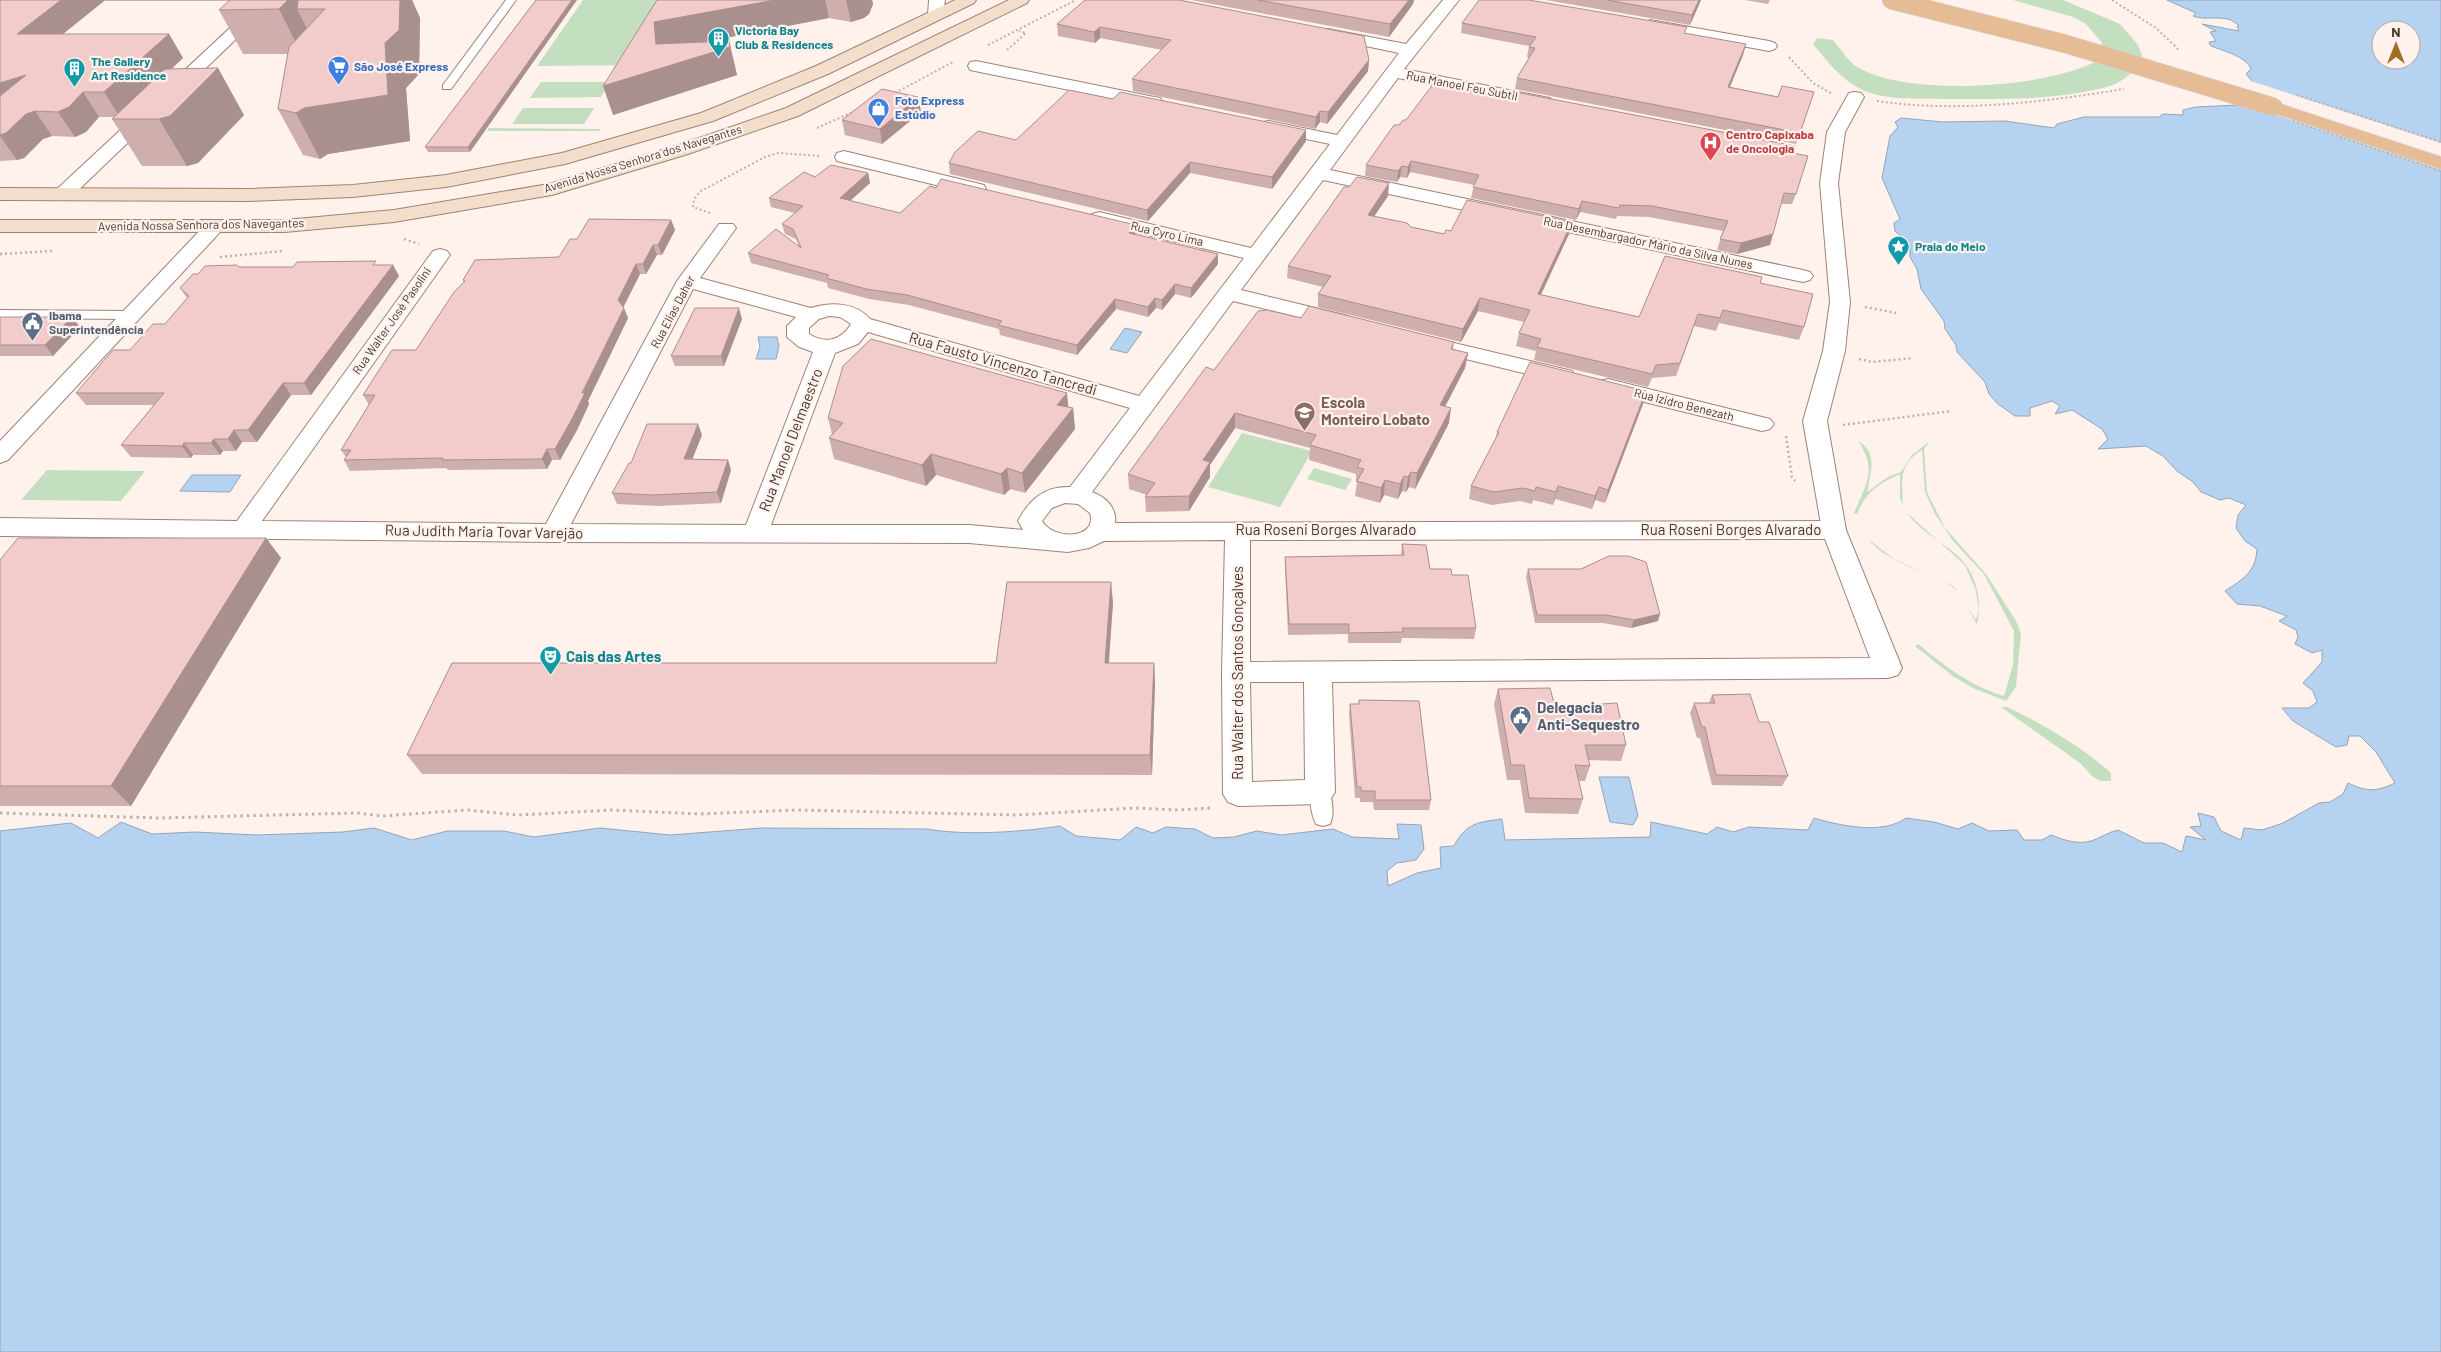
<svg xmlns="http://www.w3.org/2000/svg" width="2441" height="1352" viewBox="0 0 2441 1352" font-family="Barlow,sans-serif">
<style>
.green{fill:#c3dfc0}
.water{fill:#b5d3f1;stroke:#94a5b8;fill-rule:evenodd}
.pier{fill:#fff1eb}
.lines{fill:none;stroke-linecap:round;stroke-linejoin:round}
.service-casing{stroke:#a18275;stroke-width:2}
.pedestrian-casing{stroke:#a18275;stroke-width:2}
.minor-casing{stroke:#a18275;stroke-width:2}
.secondary-casing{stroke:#a18275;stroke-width:2}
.primary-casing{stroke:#d7d3d2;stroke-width:2}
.path-far2{stroke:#bfb1ab;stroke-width:2;stroke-dasharray:2 2.5;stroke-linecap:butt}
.path-far1{stroke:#bfb1ab;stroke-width:2.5;stroke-dasharray:2 3;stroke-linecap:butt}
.path{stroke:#bfb1ab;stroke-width:3;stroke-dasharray:2.5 4;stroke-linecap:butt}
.service{fill:#fff;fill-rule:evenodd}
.pedestrian{fill:#fff;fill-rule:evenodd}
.minor{fill:#fff;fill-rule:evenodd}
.secondary{fill:#f3ddcb;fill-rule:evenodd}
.primary{fill:#e6bc97;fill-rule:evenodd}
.primary-bridge-casing{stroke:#d7d3d2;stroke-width:19;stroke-linecap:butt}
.path-bridge{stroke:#bfb1ab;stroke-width:2;stroke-dasharray:2 2.5;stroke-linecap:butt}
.primary-bridge{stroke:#e6bc97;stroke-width:18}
.wall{fill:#cfafae}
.shaded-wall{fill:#a98f8d}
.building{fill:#f1ccca;stroke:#a98f8d}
.labels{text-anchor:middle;stroke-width:4.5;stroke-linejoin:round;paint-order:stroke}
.far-culture-label{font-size:12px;font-weight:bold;fill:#0d838f;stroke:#fff1eb;text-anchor:start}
.far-shop-label{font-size:12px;font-weight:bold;fill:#366cbe;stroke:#fff1eb;text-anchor:start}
.far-street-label{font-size:12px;fill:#473933;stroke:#fff1eb}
.far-health-label{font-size:12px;font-weight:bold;fill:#be3a42;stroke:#fff1eb;text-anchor:start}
.far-service-label{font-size:12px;font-weight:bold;fill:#4e5e75;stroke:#fff1eb;text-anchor:start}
.street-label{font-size:15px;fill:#473933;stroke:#fff1eb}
.education-label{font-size:15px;font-weight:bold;fill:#785e54;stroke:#fff1eb;text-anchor:start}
.culture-label{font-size:15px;font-weight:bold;fill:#0d838f;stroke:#fff1eb;text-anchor:start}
.service-label{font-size:15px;font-weight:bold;fill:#4e5e75;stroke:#fff1eb;text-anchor:start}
</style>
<rect width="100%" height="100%" fill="#fff1eb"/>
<path class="green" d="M 583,0 L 678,0 L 639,65 L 537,66 Z
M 2013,0 L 2063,0 L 2120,24 L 2138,45 L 2144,61 C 2134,71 2123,82 2110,86 C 2056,101 1998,99 1943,99 C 1917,98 1887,101 1863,90 C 1841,80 1828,62 1813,44 L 1817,38 L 1833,40 C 1840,48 1849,63 1859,68 C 1910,97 2046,88 2097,61 L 2102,43 L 2086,24 L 2073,17 Z
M 541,82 L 610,82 L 601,97 L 530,98 Z
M 523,108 L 594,108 L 584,124 L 512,124 Z
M 489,128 L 600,129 L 599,131 L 487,131 Z
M 1242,433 L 1312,451 L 1280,507 L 1208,487 Z
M 1858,441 C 1879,453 1870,474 1867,492 L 1888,477 L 1901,472 L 1912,455 L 1930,441 L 1924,449 L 1927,492 L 1945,528 L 1986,574 L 2016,621 L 2021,633 L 2016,687 L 2006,701 L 1973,688 L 1954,677 L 1915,646 L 1918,644 C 1945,666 1970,686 2004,696 L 2013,665 L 2014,631 L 1984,574 L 1953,541 L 1935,514 L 1925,492 L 1922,450 C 1910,456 1901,470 1902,484 C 1903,491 1902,501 1904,507 C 1913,530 1952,545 1966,565 C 1978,582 1982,605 1977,624 C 1971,615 1960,592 1951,586 C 1924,569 1890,565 1868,539 L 1894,559 L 1953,586 L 1976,620 L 1979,609 L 1975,588 L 1965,565 L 1907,513 L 1900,498 L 1900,474 C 1878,484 1867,491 1857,514 L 1854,513 C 1866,484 1878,470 1858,441 Z
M 1314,468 L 1352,479 L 1345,490 L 1307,479 Z
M 47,470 L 145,471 L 121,501 L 21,500 Z
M 2001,707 L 2007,707 C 2044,725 2080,745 2111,773 L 2111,781 L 2101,781 L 2093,777 L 2080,763 Z"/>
<path class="water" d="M 2167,0 L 2441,0 L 2441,1352 L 0,1352 L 0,831 L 71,823 L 98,838 L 121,822 L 152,834 L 195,832 L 257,835 L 343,832 L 374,828 L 412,840 L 447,831 L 504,831 L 534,837 L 600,828 L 670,835 L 762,828 L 927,829 C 967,836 1020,832 1060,826 L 1076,836 L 1120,840 L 1136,827 L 1153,833 L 1166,827 L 1195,829 L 1213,838 L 1234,837 L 1257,831 L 1281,835 L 1333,829 L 1352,837 L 1399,839 L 1397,824 L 1421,825 L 1424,849 L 1416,860 L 1397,863 L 1387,871 L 1388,886 L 1417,873 L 1441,868 L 1440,847 L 1454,846 C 1466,823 1478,822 1502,819 L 1505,840 L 1650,837 L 1651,822 L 1707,834 L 1717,827 L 1733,832 L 1749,827 L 1808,830 L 1814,818 C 1841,826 1883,835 1906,818 L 1934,822 L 1958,829 L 1972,823 L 1989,831 L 2017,830 L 2024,840 L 2042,840 L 2051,835 C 2064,840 2077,845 2091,841 C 2101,838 2108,832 2118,830 L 2144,843 L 2163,843 L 2182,852 L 2186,836 L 2206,840 L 2190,827 L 2201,826 L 2198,813 L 2214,817 L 2221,831 L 2241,840 L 2244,828 L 2262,830 L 2283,823 L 2319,803 L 2330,802 L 2343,794 L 2348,783 C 2367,792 2376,792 2395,783 L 2376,752 L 2360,736 L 2349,736 L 2347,745 L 2336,747 L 2293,721 L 2282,708 L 2309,708 L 2317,702 L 2313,691 L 2303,683 L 2322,662 L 2322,650 L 2312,653 L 2295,644 L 2298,637 L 2296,630 L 2279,621 L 2287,616 L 2260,606 L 2237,604 L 2225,591 C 2243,579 2256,572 2257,549 L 2245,541 L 2236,528 L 2238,515 L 2246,505 L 2229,498 L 2220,500 L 2201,492 L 2193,482 L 2177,471 L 2163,456 L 2146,446 L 2098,449 L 2108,439 L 2102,429 L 2072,410 L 2055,414 L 2060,406 L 2052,401 L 2030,408 L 2030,416 L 2015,416 L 1998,404 L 1989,394 L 1985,382 L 1957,352 L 1956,345 L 1945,329 L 1944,321 L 1921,289 L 1917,269 L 1910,257 L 1910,248 L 1903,238 L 1895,231 L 1894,223 L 1900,219 L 1882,178 L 1890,136 L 1898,127 L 1895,122 L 1901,118 L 1943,122 L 2005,121 L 2054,128 L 2057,124 L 2084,117 L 2159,117 L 2163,114 L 2183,115 L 2183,110 L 2196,107 L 2237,105 L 2259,89 L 2246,74 L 2251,69 C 2246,56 2223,51 2211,46 L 2209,42 L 2216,41 L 2210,32 L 2216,31 L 2202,24 L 2239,31 L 2237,27 L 2239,26 C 2226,12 2209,22 2193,16 L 2196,13 ZM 2381,30 L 2411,30 L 2411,60 L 2381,60 Z
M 1125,328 L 1142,332 L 1127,353 L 1110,349 Z
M 758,337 L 777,337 L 779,346 L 776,359 L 756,359 L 760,347 Z
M 192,475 L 241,475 L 230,492 L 180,491 Z
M 1599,777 L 1629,777 L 1638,816 L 1633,825 L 1610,822 Z"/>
<path class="pier" d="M 2248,80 L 2441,143 L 2441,170 L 2231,100 L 2232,95 L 2255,89 Z"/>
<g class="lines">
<defs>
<path id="service" d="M 506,0 L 516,0 L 451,89 L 443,89 L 443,85 Z
M 0,310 L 131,311 L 138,315 L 131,319 L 0,318 Z
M 1320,784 L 1327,786 C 1332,796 1335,814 1330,824 L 1323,826 L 1316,824 C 1311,814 1308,796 1313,786 Z"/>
<path id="pedestrian" d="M 1855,92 L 1861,93 L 1864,97 L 1845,132 L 1838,183 L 1850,302 L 1845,351 L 1827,421 L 1846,530 L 1843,536 L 1834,539 L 1825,536 L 1822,530 L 1803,421 L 1823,351 L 1830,302 L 1820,183 L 1827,132 L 1849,93 Z"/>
<path id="minor" d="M 260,0 L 277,0 L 70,198 L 56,198 L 53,194 L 56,190 Z
M 929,0 L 945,0 L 942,18 L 930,18 L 928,15 Z
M 1443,0 L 1459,0 L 1404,69 L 1544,97 L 1550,98 L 1553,102 L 1550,106 L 1544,107 L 1398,78 L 1330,170 L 1803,270 L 1810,272 L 1813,276 L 1810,280 L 1803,282 L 1323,180 L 1241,290 L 1348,316 L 1351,321 L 1348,326 L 1340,327 L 1233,301 L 1092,492 C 1106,497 1117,508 1115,523 L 1834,521 L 1843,524 L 1846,530 L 1902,668 L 1898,675 L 1888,678 L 1332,682 L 1335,792 L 1330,800 L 1320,804 L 1238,806 L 1228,802 L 1223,794 L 1222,672 L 1225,540 L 1104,541 L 1089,548 L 1068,552 L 969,543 L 554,542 L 0,536 L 0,518 L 237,521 L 433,251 L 440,249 L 447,251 L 450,255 L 262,521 L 546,524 L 677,281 L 719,224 L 733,224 L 736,228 L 700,278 L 811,308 C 831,302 855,302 870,319 L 1139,396 L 1244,258 L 1092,222 L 1089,218 L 1092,214 L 1099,212 L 1251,248 L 1330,144 L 1263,130 L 1260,126 L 1263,122 L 1269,121 L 1337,135 L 1399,53 L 1322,37 L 1320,34 L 1322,31 L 1328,29 L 1406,44 ZM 693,289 L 796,317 L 787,326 L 787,337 L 799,347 L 813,352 L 746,525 L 571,524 ZM 829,316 L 840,317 L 851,324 C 841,341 825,344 809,334 L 809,328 L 819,319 ZM 868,332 L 1130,408 L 1070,487 C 1044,486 1029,500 1018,521 L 1023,530 L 969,525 L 771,525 L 835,353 L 858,344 ZM 1065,503 L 1078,504 L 1090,513 C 1098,539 1054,541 1042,521 L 1052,508 ZM 1825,539 L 1870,658 L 1250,662 L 1250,540 ZM 1250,682 L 1304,682 L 1305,780 L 1252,782 Z
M 1650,20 L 1769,41 L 1775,43 L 1777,46 L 1775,49 L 1769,51 L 1644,28 L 1642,25 Z
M 976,61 L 1154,97 L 1160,98 L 1163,102 L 1160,106 L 1154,107 L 970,70 L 968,66 L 970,62 Z
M 844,151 L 984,185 L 986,189 L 984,193 L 977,195 L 837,161 L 835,157 L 837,153 Z
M 214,221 L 221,223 L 224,227 L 221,231 L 8,460 L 0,463 L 0,441 L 207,223 Z
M 1416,334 L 1572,371 L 1575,376 L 1572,381 L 1564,383 L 1408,345 L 1405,340 L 1408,335 Z
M 1608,379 L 1770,419 L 1774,424 L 1770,429 L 1762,431 L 1600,391 L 1597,386 L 1600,381 Z"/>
<path id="secondary" d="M 955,0 L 976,0 L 974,3 L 828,74 L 713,121 L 565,164 L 446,187 L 353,197 L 247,201 L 0,200 L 0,188 L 247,189 L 353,185 L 446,175 L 562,153 L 701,113 L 816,66 Z
M 1009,0 L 1029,0 L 1027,3 L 798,116 L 688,154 L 552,195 L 394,222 L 285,232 L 0,232 L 0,220 L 285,220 L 394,210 L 549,184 L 676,146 L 786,108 Z"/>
<path id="primary" d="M 2274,102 L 2441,157 L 2441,169 L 2268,111 L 2265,107 L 2268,103 Z"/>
</defs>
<use href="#service" class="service-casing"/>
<use href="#pedestrian" class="pedestrian-casing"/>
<use href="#minor" class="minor-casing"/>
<use href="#secondary" class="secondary-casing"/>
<use href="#primary" class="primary-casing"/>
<path class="path-far2" d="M 2112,0 L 2156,28 L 2179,50
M 988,45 L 1076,0
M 1007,50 L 1026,33 L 1019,31
M 1789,57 L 1813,83 L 1831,93
M 895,93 L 953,62
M 1877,101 C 1958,113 2044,102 2124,89
M 817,128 L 855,111
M 710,213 L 693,207 L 694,199 L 701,191 L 765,157 L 778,153 L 821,156"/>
<path class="path-far1" d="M 404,239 L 419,244
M 0,254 L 52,251
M 220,257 L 283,251
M 1865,307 L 1896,313
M 1859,359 L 1872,362 L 1913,358
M 1843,425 L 1951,411
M 1786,436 L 1792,477 L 1795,481"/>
<path class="path" d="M 0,813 L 159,818 L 357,813 L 382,816 L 467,810 L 518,815 L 612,810 L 700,814 L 795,810 L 1017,815 L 1135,808 L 1178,810 L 1211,808"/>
<use href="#service" class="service"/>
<use href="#pedestrian" class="pedestrian"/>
<use href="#minor" class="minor"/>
<use href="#secondary" class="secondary"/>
<use href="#primary" class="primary"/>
<defs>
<path id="primary-bridge" d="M 1891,0 L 2066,44 L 2274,107"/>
</defs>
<use href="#primary-bridge" class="primary-bridge-casing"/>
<path class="path-bridge" d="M 2297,95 L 2441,142
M 2293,121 L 2441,171"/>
<use href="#primary-bridge" class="primary-bridge"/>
</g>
<path class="wall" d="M 0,0 L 412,0 L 420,18 L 419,74 L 406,88 L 410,141 L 328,154 L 320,159 L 303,155 L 278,109 L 288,54 L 243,54 L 219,10 L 229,1 L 104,1 L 63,34 L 169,34 L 183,58 L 171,69 L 244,115 L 198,163 L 187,166 L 142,166 L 112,119 L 114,117 L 99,117 L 86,132 L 75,137 L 52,136 L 43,139 L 24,158 L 17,160 L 0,161 Z
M 536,0 L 470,152 L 428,152 L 425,147 Z
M 657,0 L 872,0 L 873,4 L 869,14 L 864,18 L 851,22 L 829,18 L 704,42 L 729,41 L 737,75 L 613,115 Z
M 1085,0 L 1369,60 L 1368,71 L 1327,124 L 1320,122 L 1315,129 L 1133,91 L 1132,79 L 1162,50 L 1100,38 L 1095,43 L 1058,36 L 1057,24 Z
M 1191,0 L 1414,0 L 1413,4 L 1389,37 Z
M 1546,0 L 1701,0 L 1690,25 Z
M 1745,0 L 1770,0 L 1768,4 Z
M 1462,23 L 1685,33 L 1746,44 L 1743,55 L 1730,87 L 1778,97 L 1814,92 L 1796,144 L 1515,89 L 1517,78 L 1529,58 L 1527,57 L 1529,46 L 1461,33 Z
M 918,97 L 921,112 L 882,144 L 845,135 L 842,120 Z
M 1406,120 L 1793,153 L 1796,194 L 1792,204 L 1781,204 L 1770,245 L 1737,254 L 1717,250 L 1723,231 L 1649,217 L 1617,216 L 1616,219 L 1580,212 L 1576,220 L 1471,198 L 1474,185 L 1410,172 L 1407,178 L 1400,177 L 1397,182 L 1365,176 L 1366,165 L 1399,125 Z
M 1016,140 L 1306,141 L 1272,189 L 1190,173 L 1148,221 L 950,174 L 949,163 Z
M 868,173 L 870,183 L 850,201 L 900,213 L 1136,225 L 1136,235 L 1218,264 L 1191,298 L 1175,294 L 1162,310 L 1156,308 L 1148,317 L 1116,309 L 1077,355 L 1000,335 L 999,329 L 909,305 L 869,299 L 828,288 L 827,283 L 751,263 L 748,253 L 799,246 L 796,239 L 785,234 L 782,224 L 795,213 L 771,207 L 769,198 L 815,177 Z
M 1349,187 L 1388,196 L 1374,216 L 1411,227 L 1444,234 L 1451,231 L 1569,234 L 1541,295 L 1639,317 L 1760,283 L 1804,327 L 1799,340 L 1719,323 L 1716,331 L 1694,326 L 1676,376 L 1652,378 L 1648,387 L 1534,360 L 1536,351 L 1516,346 L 1519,333 L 1524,322 L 1478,311 L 1461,342 L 1318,307 L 1318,294 L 1323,287 L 1287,278 L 1288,266 Z
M 671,220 L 675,230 L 662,255 L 657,255 L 646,274 L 640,274 L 623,307 L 628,318 L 588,401 L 589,404 L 577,430 L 560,460 L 552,460 L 547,469 L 448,470 L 446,468 L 350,471 L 344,460 L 346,457 L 341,450 L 369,405 L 363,395 L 416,350 L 464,282 L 463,280 L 559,257 L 577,239 Z
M 393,265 L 399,276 L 311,395 L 291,395 L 257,442 L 242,442 L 236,451 L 223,451 L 220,455 L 193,455 L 191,458 L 131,457 L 121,445 L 154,405 L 86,405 L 76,393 L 130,350 L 165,324 L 187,298 L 180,288 L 198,274 L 239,267 L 293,267 Z
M 0,317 L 72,317 L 80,327 L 53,356 L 0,356 Z
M 1301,318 L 1454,342 L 1453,349 L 1468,353 L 1465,368 L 1445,407 L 1449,423 L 1415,489 L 1409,487 L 1406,492 L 1402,491 L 1398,499 L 1384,495 L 1380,503 L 1355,496 L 1357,482 L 1356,482 L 1356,474 L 1309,460 L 1310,448 L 1235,428 L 1210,465 L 1210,477 L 1189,511 L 1146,512 L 1145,497 L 1147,495 L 1129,489 L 1128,474 L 1214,370 Z
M 742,319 L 724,366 L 675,366 L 671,356 Z
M 1646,391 L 1643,404 L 1605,503 L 1595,500 L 1592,509 L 1555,499 L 1553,505 L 1533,500 L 1532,504 L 1520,501 L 1492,505 L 1469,499 L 1471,486 L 1495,442 L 1497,432 Z
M 1068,407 L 1073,408 L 1075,429 L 1025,493 L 1010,489 L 1004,495 L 936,475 L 926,486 L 834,459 L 829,438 L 832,434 L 828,418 Z
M 702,435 L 692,459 L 728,460 L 731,470 L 721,503 L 658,506 L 617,504 L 612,493 L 631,463 Z
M 266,538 L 281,558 L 131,806 L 0,806 L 0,560 Z
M 1402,544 L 1430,569 L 1452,575 L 1476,628 L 1474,639 L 1402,638 L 1401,643 L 1348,643 L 1348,634 L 1288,635 L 1285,568 L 1285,557 L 1401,555 Z
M 1528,569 L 1658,621 L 1631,628 L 1603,623 L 1535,623 L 1526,577 Z
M 1113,602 L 1109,663 L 1154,663 L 1155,683 L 1152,775 L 422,774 L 407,755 L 996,663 Z
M 1498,689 L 1555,707 L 1626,745 L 1621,761 L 1588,760 L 1590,766 L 1585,781 L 1579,781 L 1583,799 L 1578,814 L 1525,813 L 1520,780 L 1507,780 L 1494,704 Z
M 1712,695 L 1759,722 L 1788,776 L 1782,786 L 1712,785 L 1700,738 L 1697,738 L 1690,713 L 1694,703 L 1709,703 Z
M 1359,700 L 1431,800 L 1429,810 L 1374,810 L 1373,802 L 1360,802 L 1360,798 L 1355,798 L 1349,714 L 1350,704 L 1358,704 Z"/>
<path class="shaded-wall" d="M 61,0 L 103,0 L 104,1 L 33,58 L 17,34 Z
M 288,0 L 307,0 L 297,9 L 313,41 L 301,53 L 279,9 Z
M 400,0 L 412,0 L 420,18 L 419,74 L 406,88 L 410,141 L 328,154 L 320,159 L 296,113 L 385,43 Z
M 572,0 L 577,0 L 470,152 L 468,147 Z
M 775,0 L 825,0 L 829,18 L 663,50 L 729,41 L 737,75 L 613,115 L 603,86 L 656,44 L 654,22 Z
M 846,0 L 872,0 L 873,4 L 869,14 L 864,18 L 851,22 Z
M 1409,0 L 1414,0 L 1413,4 L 1389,37 L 1390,24 Z
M 1699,0 L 1701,0 L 1690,25 L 1692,15 Z
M 1100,27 L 1100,38 L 1095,43 L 1094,32 Z
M 169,34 L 183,58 L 120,117 L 104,92 Z
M 1746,44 L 1743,55 L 1725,98 L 1728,87 Z
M 1369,60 L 1368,71 L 1327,124 L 1328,112 Z
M 218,68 L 244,115 L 198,163 L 187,166 L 159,119 Z
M 26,75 L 0,113 L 0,83 Z
M 83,92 L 99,117 L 86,132 L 75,137 L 58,112 Z
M 918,97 L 921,112 L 882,144 L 880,129 Z
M 35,111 L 52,136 L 43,139 L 24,158 L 17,160 L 0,136 L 0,135 L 26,114 Z
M 1320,111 L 1320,122 L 1315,129 L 1316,117 Z
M 1306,130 L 1306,141 L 1272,189 L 1272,177 Z
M 1411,161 L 1410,172 L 1407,178 L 1408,167 Z
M 1190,162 L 1190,173 L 1148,221 L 1147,210 Z
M 1402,166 L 1400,177 L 1397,182 L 1398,171 Z
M 868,173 L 870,183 L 842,208 L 840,198 Z
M 1389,183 L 1388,196 L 1367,227 L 1368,215 Z
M 1582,201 L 1580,212 L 1576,220 L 1579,209 Z
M 671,220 L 675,230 L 662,255 L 658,245 Z
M 1572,222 L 1569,234 L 1535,307 L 1538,294 Z
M 1136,225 L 1136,234 L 1129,243 L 1129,233 Z
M 1773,234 L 1770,245 L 1737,254 L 1741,243 Z
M 653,245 L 657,255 L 646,274 L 643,264 Z
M 1218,254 L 1218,264 L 1191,298 L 1191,288 Z
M 636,264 L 640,274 L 622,310 L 618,300 Z
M 393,265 L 399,276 L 311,395 L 304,383 Z
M 1175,284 L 1175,294 L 1162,310 L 1162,300 Z
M 1155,298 L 1156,308 L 1148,317 L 1148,307 Z
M 1480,298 L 1478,311 L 1461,342 L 1463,329 Z
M 1115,299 L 1116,309 L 1077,355 L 1077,345 Z
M 624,308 L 628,318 L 588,401 L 589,404 L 577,430 L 560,460 L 555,449 Z
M 739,308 L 742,319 L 724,366 L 721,356 Z
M 72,317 L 80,327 L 53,356 L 45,345 Z
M 1468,353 L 1465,368 L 1438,420 L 1440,405 Z
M 283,383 L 291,395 L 257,442 L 248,430 Z
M 1646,391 L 1643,404 L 1605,503 L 1608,490 Z
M 1067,393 L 1069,413 L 1073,408 L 1075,429 L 1025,493 L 1022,473 L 1057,405 Z
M 1451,408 L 1449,423 L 1415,489 L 1417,473 Z
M 1235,413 L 1235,428 L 1210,465 L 1210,477 L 1189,511 L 1189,496 L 1203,460 Z
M 698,424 L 702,435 L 688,470 L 684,459 Z
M 234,430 L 242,442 L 236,451 L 228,439 Z
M 214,439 L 223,451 L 220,455 L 211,443 Z
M 184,443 L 193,455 L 191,458 L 182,446 Z
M 547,449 L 552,460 L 547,469 L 542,459 Z
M 931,454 L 936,475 L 926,486 L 922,465 Z
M 728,460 L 731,470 L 721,503 L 717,492 Z
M 1007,468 L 1010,489 L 1004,495 L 1001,474 Z
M 1411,472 L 1409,487 L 1406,492 L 1408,477 Z
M 1404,476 L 1402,491 L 1398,499 L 1400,484 Z
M 1385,480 L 1384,495 L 1380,503 L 1381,488 Z
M 1558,486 L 1555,499 L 1553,505 L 1556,492 Z
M 1599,487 L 1595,500 L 1592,509 L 1595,496 Z
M 266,538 L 281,558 L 131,806 L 111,786 Z
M 1111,582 L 1113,602 L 1107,683 L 1105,663 Z
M 1660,614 L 1658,621 L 1631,628 L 1634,620 Z
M 1154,663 L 1155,683 L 1152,775 L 1150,755 Z"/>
<path class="building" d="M 0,0 L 61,0 L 17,34 L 169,34 L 104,92 L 83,92 L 69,107 L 58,112 L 35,111 L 26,114 L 6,133 L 0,135 L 0,96 L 26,75 L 0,83 Z
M 230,0 L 288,0 L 279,9 L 219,10 Z
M 298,0 L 400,0 L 399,30 L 385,43 L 388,95 L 304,108 L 296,113 L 278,109 L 289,47 L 325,9 L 297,9 Z
M 536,0 L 572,0 L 468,147 L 425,147 Z
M 657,0 L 775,0 L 654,22 L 656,44 L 729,41 L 730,47 L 603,86 Z
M 1085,0 L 1179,0 L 1364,36 L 1369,60 L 1328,112 L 1320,111 L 1316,117 L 1132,79 L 1171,40 L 1100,27 L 1094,32 L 1057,24 Z
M 1258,0 L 1409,0 L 1390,24 Z
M 1479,0 L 1529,0 L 1687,27 L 1684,33 L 1746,44 L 1728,87 L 1778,97 L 1782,86 L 1814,92 L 1800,133 L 1517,78 L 1535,48 L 1529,47 L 1536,37 L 1462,23 Z
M 1607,0 L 1699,0 L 1692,15 Z
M 218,68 L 170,116 L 159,119 L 112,119 L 165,69 Z
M 1434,83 L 1506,97 L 1510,91 L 1795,146 L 1793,153 L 1808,156 L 1796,194 L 1784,193 L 1773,234 L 1741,243 L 1720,239 L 1728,221 L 1652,206 L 1620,205 L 1619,208 L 1582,201 L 1579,209 L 1473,187 L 1479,175 L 1411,161 L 1408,167 L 1402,166 L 1398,171 L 1366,165 L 1394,125 L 1399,125 L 1403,120 L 1406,120 Z
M 882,89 L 918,97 L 880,129 L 842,120 Z
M 1069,90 L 1113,99 L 1120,92 L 1306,130 L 1272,177 L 1190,162 L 1147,210 L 949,163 L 955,152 L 978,131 L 1016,140 Z
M 831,165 L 868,173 L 840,198 L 900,213 L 930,186 L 936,188 L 941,179 L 1136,225 L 1129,233 L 1218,254 L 1191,288 L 1175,284 L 1162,300 L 1155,298 L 1148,307 L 1115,299 L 1077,345 L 998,325 L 1002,321 L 907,295 L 866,289 L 826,278 L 829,275 L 748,253 L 776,229 L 801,248 L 793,229 L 782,224 L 803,206 L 769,198 L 804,172 L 815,177 Z
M 1357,177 L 1389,183 L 1368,215 L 1407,223 L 1411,227 L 1444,234 L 1446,230 L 1451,231 L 1467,200 L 1572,222 L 1538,294 L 1639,317 L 1665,256 L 1762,277 L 1760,283 L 1813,294 L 1804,327 L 1723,310 L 1720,318 L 1698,314 L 1680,363 L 1656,365 L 1652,374 L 1537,347 L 1541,339 L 1519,333 L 1530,310 L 1480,298 L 1463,329 L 1318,294 L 1331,276 L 1288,266 L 1344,187 L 1349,187 Z
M 589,219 L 671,220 L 658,245 L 653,245 L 643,264 L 636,264 L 618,300 L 624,308 L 582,393 L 585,393 L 572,419 L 555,449 L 547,449 L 542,459 L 442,460 L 443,458 L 344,460 L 351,450 L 341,450 L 375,395 L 363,395 L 392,350 L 416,350 L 454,292 L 465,281 L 463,280 L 475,260 L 559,257 L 570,239 L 577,239 Z
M 376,261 L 373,265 L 393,265 L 304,383 L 283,383 L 248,430 L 234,430 L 228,439 L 214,439 L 211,443 L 184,443 L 182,446 L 121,445 L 164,393 L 76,393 L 113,350 L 130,350 L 153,324 L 165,324 L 189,296 L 180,288 L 193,274 L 198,274 L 205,266 L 237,265 L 239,267 L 293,267 L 297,262 Z
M 1309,306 L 1454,342 L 1451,349 L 1468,353 L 1440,405 L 1451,408 L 1417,473 L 1411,472 L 1408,477 L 1404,476 L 1400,484 L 1385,480 L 1381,488 L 1357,481 L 1364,469 L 1357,467 L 1361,460 L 1310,445 L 1316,435 L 1235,413 L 1203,460 L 1210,462 L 1189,496 L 1145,497 L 1155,483 L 1128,474 L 1206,367 L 1214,370 L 1258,311 L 1267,310 L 1301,318 Z
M 695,308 L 739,308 L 721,356 L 671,356 Z
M 0,317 L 72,317 L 45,345 L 0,345 Z
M 871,339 L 1067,393 L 1057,405 L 1073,408 L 1022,473 L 1007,468 L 1001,474 L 931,454 L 922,465 L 829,438 L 843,423 L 828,418 L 843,366 Z
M 1530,362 L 1646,391 L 1608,490 L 1599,487 L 1595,496 L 1558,486 L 1556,492 L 1536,487 L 1535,491 L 1523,488 L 1494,492 L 1471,486 L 1499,432 L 1497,432 Z
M 647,424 L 698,424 L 684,459 L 728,460 L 717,492 L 653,495 L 612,493 L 629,463 L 631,463 Z
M 18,538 L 266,538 L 111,786 L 0,786 L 0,560 Z
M 1402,544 L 1426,545 L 1430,569 L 1451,569 L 1452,575 L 1468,575 L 1476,628 L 1402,628 L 1403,632 L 1349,633 L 1349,624 L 1289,624 L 1285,557 L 1404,555 Z
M 1609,556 L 1628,556 L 1646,562 L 1660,614 L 1634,620 L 1606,615 L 1537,615 L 1528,569 L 1581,569 Z
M 1007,582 L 1111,582 L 1105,663 L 1154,663 L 1150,755 L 407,755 L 452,663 L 996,663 Z
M 1550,688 L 1555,707 L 1617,703 L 1626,745 L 1585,745 L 1590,766 L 1575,765 L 1583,799 L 1529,798 L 1524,765 L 1511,765 L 1498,689 Z
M 1750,694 L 1759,722 L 1769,722 L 1788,776 L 1716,775 L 1705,727 L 1702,727 L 1694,703 L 1715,703 L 1712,695 Z
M 1359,700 L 1419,701 L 1431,800 L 1375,800 L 1375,791 L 1361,791 L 1361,787 L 1357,787 L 1350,704 L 1359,704 Z"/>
<defs>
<symbol id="building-pin" viewBox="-11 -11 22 30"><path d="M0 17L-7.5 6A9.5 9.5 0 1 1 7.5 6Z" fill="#0f9aa8" stroke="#fff1eb"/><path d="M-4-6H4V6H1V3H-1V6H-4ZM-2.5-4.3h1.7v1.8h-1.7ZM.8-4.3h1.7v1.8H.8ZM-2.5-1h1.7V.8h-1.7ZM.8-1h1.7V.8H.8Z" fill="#fff"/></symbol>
<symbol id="supermarket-pin" viewBox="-11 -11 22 30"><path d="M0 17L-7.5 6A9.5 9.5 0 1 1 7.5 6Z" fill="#3f7fe0" stroke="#fff1eb"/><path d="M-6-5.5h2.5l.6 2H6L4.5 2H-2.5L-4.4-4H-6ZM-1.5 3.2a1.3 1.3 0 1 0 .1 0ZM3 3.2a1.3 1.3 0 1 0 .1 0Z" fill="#fff"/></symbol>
<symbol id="shop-pin" viewBox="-11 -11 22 30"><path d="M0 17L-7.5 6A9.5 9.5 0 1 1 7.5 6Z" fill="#3f7fe0" stroke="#fff1eb"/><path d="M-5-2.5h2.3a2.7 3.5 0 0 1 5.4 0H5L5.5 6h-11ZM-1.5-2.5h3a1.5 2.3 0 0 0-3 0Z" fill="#fff"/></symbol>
<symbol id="hospital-pin" viewBox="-11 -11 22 30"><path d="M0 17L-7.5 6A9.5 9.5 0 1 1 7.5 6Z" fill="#e0444e" stroke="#fff1eb"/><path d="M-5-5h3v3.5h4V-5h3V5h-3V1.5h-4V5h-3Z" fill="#fff"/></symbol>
<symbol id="sight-pin" viewBox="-11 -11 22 30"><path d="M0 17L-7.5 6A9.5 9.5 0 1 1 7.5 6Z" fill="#0f9aa8" stroke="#fff1eb"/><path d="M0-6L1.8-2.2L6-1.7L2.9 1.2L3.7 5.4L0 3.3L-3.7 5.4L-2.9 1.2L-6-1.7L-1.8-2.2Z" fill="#fff"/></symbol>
<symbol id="civic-pin" viewBox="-11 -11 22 30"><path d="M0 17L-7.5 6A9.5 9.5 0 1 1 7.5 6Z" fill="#5c6f8a" stroke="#fff1eb"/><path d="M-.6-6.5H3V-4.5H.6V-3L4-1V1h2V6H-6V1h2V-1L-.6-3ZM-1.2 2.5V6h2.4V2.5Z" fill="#fff"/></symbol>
<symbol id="school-pin" viewBox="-11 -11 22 30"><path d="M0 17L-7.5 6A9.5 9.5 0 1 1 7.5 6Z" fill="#8d6e63" stroke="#fff1eb"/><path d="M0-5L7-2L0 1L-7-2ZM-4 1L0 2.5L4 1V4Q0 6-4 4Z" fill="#fff"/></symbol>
<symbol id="theatre-pin" viewBox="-11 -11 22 30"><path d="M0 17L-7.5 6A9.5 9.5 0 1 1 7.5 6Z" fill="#0f9aa8" stroke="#fff1eb"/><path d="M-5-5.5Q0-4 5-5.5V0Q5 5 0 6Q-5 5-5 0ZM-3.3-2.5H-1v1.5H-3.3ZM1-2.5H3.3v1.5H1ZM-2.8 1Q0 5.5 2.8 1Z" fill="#fff"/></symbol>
</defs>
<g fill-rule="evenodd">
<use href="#building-pin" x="706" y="26" width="25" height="34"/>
<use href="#supermarket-pin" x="326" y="54" width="25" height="34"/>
<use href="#building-pin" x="62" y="56" width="25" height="34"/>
<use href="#shop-pin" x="866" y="96" width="25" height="34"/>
<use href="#hospital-pin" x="1698" y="130" width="25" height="34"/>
<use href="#sight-pin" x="1886" y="234" width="25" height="34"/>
<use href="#civic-pin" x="20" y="310" width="25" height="34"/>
<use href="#school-pin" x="1292" y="400" width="25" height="34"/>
<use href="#theatre-pin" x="538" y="644" width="25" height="34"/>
<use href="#civic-pin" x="1508" y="704" width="25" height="34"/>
</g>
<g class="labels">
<g class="far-culture-label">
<text x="735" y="35">Victoria Bay<tspan x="735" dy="14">Club &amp; Residences</tspan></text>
<text x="91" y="66">The Gallery<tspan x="91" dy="14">Art Residence</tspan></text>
<text x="1915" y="251">Praia do Meio</text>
</g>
<g class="far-shop-label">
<text x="354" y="71">São José Express</text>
<text x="895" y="105">Foto Express<tspan x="895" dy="14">Estúdio</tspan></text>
</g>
<g class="far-street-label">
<text transform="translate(1462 86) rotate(11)" y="4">Rua Manoel Feu Subtil</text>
<text transform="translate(643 159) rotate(-17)" y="4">Avenida Nossa Senhora dos Navegantes</text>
<text transform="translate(201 225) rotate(-1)" y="4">Avenida Nossa Senhora dos Navegantes</text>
<text transform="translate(1167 234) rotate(13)" y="4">Rua Cyro Lima</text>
<text transform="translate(1648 243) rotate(12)" y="4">Rua Desembargador Mário da Silva Nunes</text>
<text transform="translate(673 312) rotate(-62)" y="4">Rua Elias Daher</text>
<text transform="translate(392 321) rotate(-55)" y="4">Rua Walter José Pasolini</text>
<text transform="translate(1684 405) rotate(14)" y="4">Rua Izidro Benezath</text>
</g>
<g class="far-health-label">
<text x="1726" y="139">Centro Capixaba<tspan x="1726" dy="14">de Oncologia</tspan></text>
</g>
<g class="far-service-label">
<text x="49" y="320">Ibama<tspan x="49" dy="14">Superintendência</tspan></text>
</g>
<g class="street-label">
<text transform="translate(1003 364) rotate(16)" y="5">Rua Fausto Vincenzo Tancredi</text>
<text transform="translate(791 440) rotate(-69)" y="5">Rua Manoel Delmaestro</text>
<text x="1326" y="535">Rua Roseni Borges Alvarado</text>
<text x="1731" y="535">Rua Roseni Borges Alvarado</text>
<text transform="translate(484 532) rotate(1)" y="5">Rua Judith Maria Tovar Varejão</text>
<text transform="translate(1238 673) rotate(-90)" y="5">Rua Walter dos Santos Gonçalves</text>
</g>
<g class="education-label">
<text x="1321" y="408">Escola<tspan x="1321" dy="17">Monteiro Lobato</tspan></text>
</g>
<g class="culture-label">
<text x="566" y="662">Cais das Artes</text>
</g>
<g class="service-label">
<text x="1537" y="713">Delegacia<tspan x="1537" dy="17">Anti-Sequestro</tspan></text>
</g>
</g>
<g transform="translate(2396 45)"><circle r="24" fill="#fff1eb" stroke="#b5a7a1"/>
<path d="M0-4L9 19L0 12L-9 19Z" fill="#9f6e22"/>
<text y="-8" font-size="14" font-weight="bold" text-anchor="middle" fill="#473933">N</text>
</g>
</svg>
